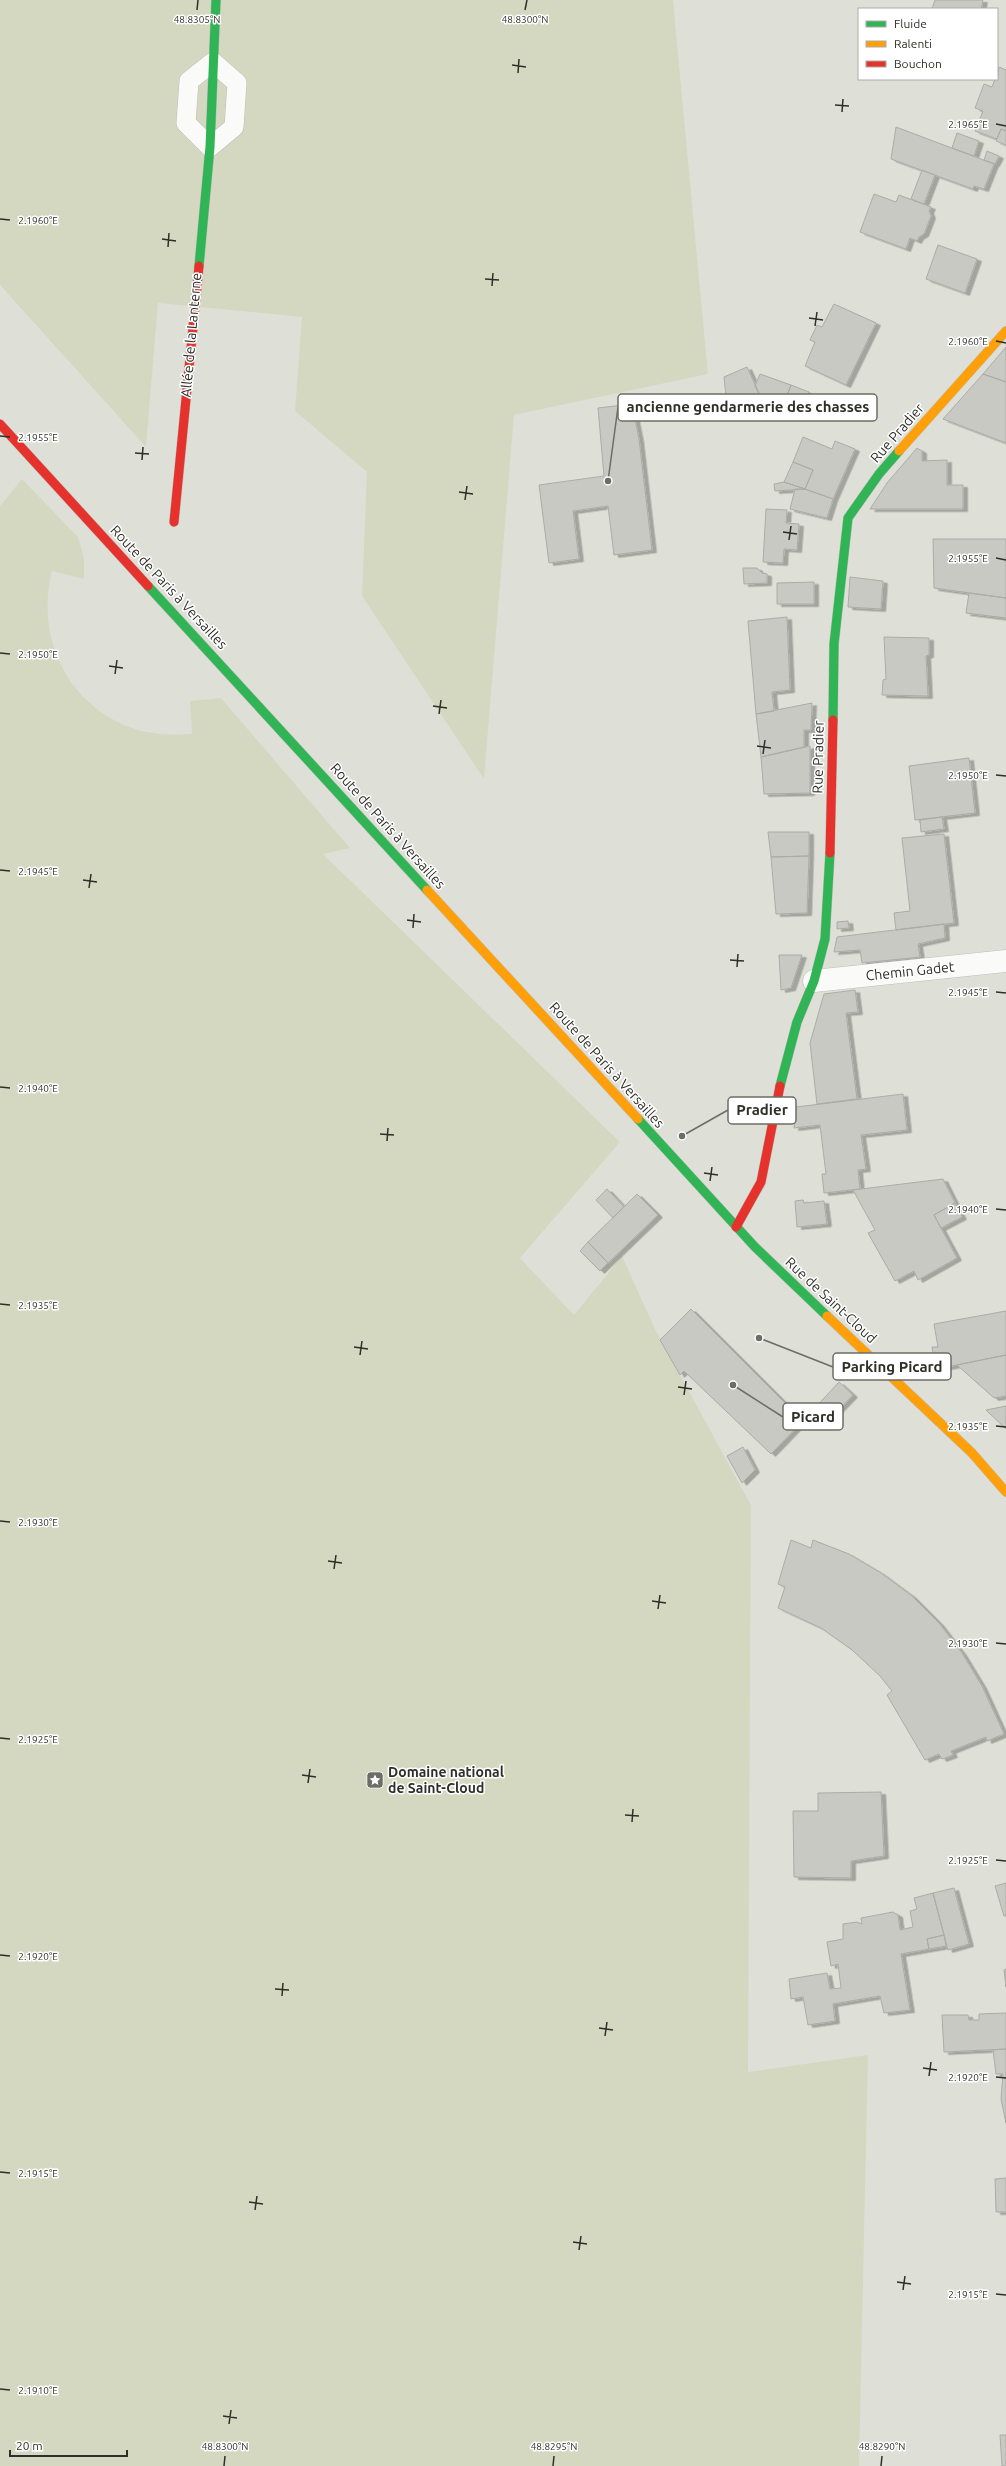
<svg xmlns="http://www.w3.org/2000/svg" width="1006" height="2466" viewBox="0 0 1006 2466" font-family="Ubuntu,sans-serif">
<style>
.green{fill:#d5d8c1}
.building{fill:#c8c9c3;stroke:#abaca6;filter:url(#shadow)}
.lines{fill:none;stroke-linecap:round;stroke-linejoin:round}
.lane-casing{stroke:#bcbdb7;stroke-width:20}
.street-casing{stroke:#bcbdb7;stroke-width:23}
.fast-casing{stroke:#bcbdb7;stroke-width:10}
.slow-casing{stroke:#bcbdb7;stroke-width:10}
.jam-casing{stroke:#bcbdb7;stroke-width:10}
.lane{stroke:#fafaf9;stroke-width:19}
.street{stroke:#fafaf9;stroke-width:22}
.fast{stroke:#30b455;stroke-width:9}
.slow{stroke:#ff9f0a;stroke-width:9}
.jam{stroke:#e5322d;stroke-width:9}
.ticks{fill:none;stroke:#2e2f29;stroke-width:1.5}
.labels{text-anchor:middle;stroke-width:3;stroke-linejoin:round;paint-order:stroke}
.street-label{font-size:14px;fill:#2e2f29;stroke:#fff}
.poi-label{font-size:14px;font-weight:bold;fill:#2e2f29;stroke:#fff;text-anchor:start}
.ticks-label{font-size:10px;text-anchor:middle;fill:#2e2f29;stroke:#fff;stroke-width:3;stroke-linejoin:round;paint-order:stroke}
.leader{fill:none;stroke:#6c6d66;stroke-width:1.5}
.callout-dot{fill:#6c6d66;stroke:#fff;stroke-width:1.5}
.callout{fill:#fff;stroke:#6c6d66;stroke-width:1.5}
.callout-label{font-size:15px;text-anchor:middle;font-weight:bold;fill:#2e2f29}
</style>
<defs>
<filter id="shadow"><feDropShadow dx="4.5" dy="2.5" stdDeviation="0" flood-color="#0004"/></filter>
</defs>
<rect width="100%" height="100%" fill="#dee0d8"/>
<path class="green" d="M 0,0 L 673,0 L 708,374 L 514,415 L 484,779 L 362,596 L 367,472 L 295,411 L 302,317 L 158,303 L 146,447 L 0,285 Z
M 22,479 L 78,537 L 84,558 L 84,579 L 52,571 C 35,638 68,707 135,729 C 154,735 173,735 192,734 L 190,701 L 221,698 L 350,848 L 323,854 L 620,1142 L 520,1258 L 574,1315 L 622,1256 L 655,1329 L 751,1505 L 748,2072 L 868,2055 L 859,2466 L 0,2466 L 0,506 Z"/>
<path class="building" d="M 935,0 L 983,0 L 981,9 L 932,9 Z
M 999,67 L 1006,70 L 1006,131 L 1001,129 L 997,139 L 975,131 L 983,111 L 975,108 L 984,84 L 992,87 L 995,79 L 997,79 Z
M 896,127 L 994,164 L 984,189 L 974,186 L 973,189 L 891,159 Z
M 1001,129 L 1006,131 L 1006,145 L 996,141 Z
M 957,133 L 979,141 L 974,156 L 952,148 Z
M 987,151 L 999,156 L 995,164 L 984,160 Z
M 922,170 L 935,175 L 924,204 L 911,199 Z
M 874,194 L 896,202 L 899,195 L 931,207 L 929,211 L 931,216 L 924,234 L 919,237 L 917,241 L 910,238 L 906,249 L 860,232 Z
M 938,245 L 977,259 L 965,293 L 926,279 Z
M 834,304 L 876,323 L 846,385 L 805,366 L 815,342 L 810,340 L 817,325 L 822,327 Z
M 1006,347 L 1006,382 L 983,374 Z
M 747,367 L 763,402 L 727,407 L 724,377 Z
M 760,374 L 791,385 L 782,409 L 763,402 L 755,386 Z
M 983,374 L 1006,382 L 1006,443 L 943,419 Z
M 791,385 L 809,392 L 799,416 L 782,409 Z
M 632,404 L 639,439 L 652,550 L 614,555 L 608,506 L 573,511 L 579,559 L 549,563 L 539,485 L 604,476 L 598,408 Z
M 803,437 L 832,449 L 835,441 L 855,449 L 833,499 L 805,489 L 813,470 L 793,462 Z
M 917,448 L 922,451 L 922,461 L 947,460 L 947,485 L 963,485 L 963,509 L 870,509 L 887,483 Z
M 793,462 L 813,470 L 805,489 L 784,482 Z
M 784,482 L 805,489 L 775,491 L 774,484 Z
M 795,489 L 805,489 L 833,499 L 827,518 L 790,509 Z
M 766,509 L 787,510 L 786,523 L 799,524 L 797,550 L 784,549 L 783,563 L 763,562 Z
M 933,539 L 1006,539 L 1006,598 L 934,588 Z
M 743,568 L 757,568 L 762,573 L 767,574 L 767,583 L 744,584 Z
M 850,577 L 883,581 L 881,609 L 848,607 Z
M 814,582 L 814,604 L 777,604 L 777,583 Z
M 969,593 L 1006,598 L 1006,618 L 966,613 Z
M 787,617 L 790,690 L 772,692 L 774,711 L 756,714 L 748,621 Z
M 884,637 L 929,638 L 929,655 L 926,656 L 928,696 L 882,695 L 883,680 L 886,679 Z
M 812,703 L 811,730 L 804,730 L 804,747 L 761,757 L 756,714 Z
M 810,746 L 810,793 L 764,794 L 761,757 Z
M 969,758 L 975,813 L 915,820 L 909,766 Z
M 942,817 L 944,829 L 921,832 L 920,820 Z
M 768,832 L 809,832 L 809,856 L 771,857 Z
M 944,834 L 954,923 L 896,930 L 894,913 L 910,911 L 902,838 Z
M 809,856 L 807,913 L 776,914 L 771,857 Z
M 848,921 L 849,928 L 837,929 L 837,922 Z
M 944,924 L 945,938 L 918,944 L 920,957 L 862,963 L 860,950 L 834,952 L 837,937 Z
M 779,955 L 802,955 L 791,988 L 781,990 Z
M 855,990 L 858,1012 L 846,1013 L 857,1099 L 817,1104 L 810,1043 L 824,994 Z
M 903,1094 L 907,1130 L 861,1135 L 866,1169 L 858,1170 L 860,1189 L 824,1193 L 822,1174 L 826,1174 L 820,1125 L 794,1128 L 796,1107 Z
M 943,1179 L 955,1203 L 934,1215 L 957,1258 L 918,1280 L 914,1271 L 895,1281 L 868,1233 L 875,1230 L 853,1190 Z
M 607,1189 L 624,1207 L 613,1218 L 596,1200 Z
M 637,1194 L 658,1215 L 608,1263 L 588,1242 Z
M 803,1200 L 804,1203 L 824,1201 L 827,1224 L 797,1227 L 795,1201 Z
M 955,1203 L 962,1217 L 941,1228 L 934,1215 Z
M 588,1242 L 608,1263 L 600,1271 L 580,1251 Z
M 691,1309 L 803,1421 L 771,1454 L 684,1371 L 680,1375 L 660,1340 Z
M 1006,1311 L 1006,1355 L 942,1368 L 940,1360 L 934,1361 L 932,1347 L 938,1347 L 934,1324 Z
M 1006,1355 L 1006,1396 L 994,1398 L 957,1365 Z
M 839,1382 L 853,1395 L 826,1423 L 813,1410 Z
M 1006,1406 L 1006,1429 L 986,1410 Z
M 743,1447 L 755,1470 L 742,1483 L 727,1456 Z
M 791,1540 L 811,1548 L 813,1540 L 849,1554 L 881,1573 L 912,1596 L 939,1623 L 962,1653 L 982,1686 L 1004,1734 L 987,1741 L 986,1737 L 951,1751 L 953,1755 L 942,1759 L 939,1754 L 925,1760 L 887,1695 L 892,1691 L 880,1676 L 852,1650 L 821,1628 L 778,1608 L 785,1587 L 778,1584 Z
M 881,1792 L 884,1856 L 851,1861 L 851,1878 L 794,1877 L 793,1811 L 818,1811 L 818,1793 Z
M 1006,1883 L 1006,1916 L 1004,1916 L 995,1886 Z
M 954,1888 L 969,1944 L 948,1950 L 933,1893 Z
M 933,1893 L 944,1935 L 927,1939 L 929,1949 L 901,1954 L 910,2010 L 884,2013 L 880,1996 L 833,2004 L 835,2021 L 808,2025 L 803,1997 L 791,1999 L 789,1979 L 827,1973 L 830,1989 L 841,1988 L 838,1964 L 831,1966 L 827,1942 L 843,1939 L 843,1924 L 857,1922 L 862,1924 L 861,1918 L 893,1912 L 898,1915 L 900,1930 L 913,1927 L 910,1911 L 917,1909 L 914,1898 Z
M 944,1935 L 946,1946 L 929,1949 L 927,1939 Z
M 1006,1969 L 1006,1987 L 1004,1970 Z
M 1006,2013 L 1006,2049 L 944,2052 L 942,2015 L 968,2015 L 969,2020 L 979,2020 L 979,2014 Z
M 1006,2049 L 1006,2123 L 1001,2099 L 1003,2074 L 996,2074 L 993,2050 Z
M 1006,2178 L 1006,2212 L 996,2212 L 995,2179 Z
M 1000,2435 L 1006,2435 L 1006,2466 L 1002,2466 Z"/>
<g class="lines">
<defs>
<path id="lane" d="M 213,62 L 237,83 L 234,127 L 210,147 L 186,123 L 189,81 Z"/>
<path id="street" d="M 814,981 L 1006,961"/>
<path id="fast" d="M 199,266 L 210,147 L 216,0
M 148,586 L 427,890
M 833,720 L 834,644 L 848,518 L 879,474 L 899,451
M 780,1086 L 797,1022 L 814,981 L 825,939 L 830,853
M 638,1119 L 755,1247 L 827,1316"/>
<path id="slow" d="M 899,451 L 1006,331
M 427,890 L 638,1119
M 827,1316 L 972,1453 L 1006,1492"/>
<path id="jam" d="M 0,424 L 148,586
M 174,522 L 199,266
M 830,853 L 833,720
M 736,1227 L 761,1182 L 780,1086"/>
</defs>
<use href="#lane" class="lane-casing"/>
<use href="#street" class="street-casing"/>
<use href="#fast" class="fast-casing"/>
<use href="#slow" class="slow-casing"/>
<use href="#jam" class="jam-casing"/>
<use href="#lane" class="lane"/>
<use href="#street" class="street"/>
<use href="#fast" class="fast"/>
<use href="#slow" class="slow"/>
<use href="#jam" class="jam"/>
</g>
<path class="ticks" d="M 197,10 L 198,0M 525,10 L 527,0M 512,65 L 526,67M 518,73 L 519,59M 835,105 L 849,106M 842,112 L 843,99M 996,124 L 1006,126M 0,219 L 10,220M 162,239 L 176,241M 168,247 L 169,233M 485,279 L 499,280M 492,286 L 493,273M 809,318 L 823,320M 815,326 L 817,312M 996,341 L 1006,343M 0,436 L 10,437M 135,453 L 149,454M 142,460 L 143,447M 459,492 L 473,494M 465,500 L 467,486M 783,532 L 797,534M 789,540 L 791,526M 996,558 L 1006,560M 0,653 L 10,654M 109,666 L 123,668M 115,674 L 117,660M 433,706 L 447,708M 439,714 L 441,700M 757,746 L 771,748M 763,754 L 765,740M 996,775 L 1006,776M 0,870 L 10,871M 83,880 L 97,882M 89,888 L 91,874M 407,920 L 421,922M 413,928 L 414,914M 730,960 L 744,961M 737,967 L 738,954M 996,992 L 1006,993M 0,1087 L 10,1088M 380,1134 L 394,1135M 387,1141 L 388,1128M 704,1173 L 718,1175M 710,1181 L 712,1167M 996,1209 L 1006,1210M 0,1304 L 10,1305M 354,1347 L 368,1349M 360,1355 L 362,1341M 678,1387 L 692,1389M 684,1395 L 686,1381M 996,1426 L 1006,1427M 0,1521 L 10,1522M 328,1561 L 342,1563M 334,1569 L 336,1555M 652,1601 L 666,1603M 658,1609 L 660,1595M 996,1643 L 1006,1644M 0,1738 L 10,1739M 302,1775 L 316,1777M 308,1783 L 310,1769M 625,1815 L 639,1816M 632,1822 L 633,1809M 996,1860 L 1006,1861M 0,1955 L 10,1956M 275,1989 L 289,1990M 282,1996 L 283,1983M 599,2028 L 613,2030M 605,2036 L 607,2022M 923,2068 L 937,2070M 929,2076 L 931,2062M 996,2077 L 1006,2078M 0,2172 L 10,2173M 249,2202 L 263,2204M 255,2210 L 257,2196M 573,2242 L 587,2244M 579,2250 L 581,2236M 897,2282 L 911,2284M 903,2290 L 905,2276M 996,2294 L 1006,2295M 0,2389 L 10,2390M 223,2416 L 237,2418M 229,2424 L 231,2410M 224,2466 L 225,2456M 553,2466 L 554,2456M 881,2466 L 882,2456"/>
<defs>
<symbol id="sight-square" viewBox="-11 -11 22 22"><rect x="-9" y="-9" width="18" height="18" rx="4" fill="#6c6d66" stroke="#fff"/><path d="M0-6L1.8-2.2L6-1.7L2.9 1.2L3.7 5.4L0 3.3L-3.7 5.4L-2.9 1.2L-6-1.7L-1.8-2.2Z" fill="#fff"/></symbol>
</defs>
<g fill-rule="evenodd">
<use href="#sight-square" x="365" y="1770" width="20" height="20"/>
</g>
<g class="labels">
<g class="street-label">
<text transform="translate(191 335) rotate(-85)" y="5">Allée de la Lanterne</text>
<text transform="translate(897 433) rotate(-49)" y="5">Rue Pradier</text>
<text transform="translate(169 587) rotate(47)" y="5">Route de Paris à Versailles</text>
<text transform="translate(818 757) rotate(-89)" y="5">Rue Pradier</text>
<text transform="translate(388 826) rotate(48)" y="5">Route de Paris à Versailles</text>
<text transform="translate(910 971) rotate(-6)" y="5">Chemin Gadet</text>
<text transform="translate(607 1065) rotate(48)" y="5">Route de Paris à Versailles</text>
<text transform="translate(831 1300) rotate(43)" y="5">Rue de Saint-Cloud</text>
</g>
<g class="poi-label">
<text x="388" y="1777">Domaine national<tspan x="388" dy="16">de Saint-Cloud</tspan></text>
</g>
</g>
<g class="ticks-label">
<text x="197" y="23">48.8305°N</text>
<text x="525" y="23">48.8300°N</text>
<text x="968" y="128">2.1965°E</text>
<text x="38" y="224">2.1960°E</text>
<text x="968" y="345">2.1960°E</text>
<text x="38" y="441">2.1955°E</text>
<text x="968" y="562">2.1955°E</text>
<text x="38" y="658">2.1950°E</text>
<text x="968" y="779">2.1950°E</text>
<text x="38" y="875">2.1945°E</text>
<text x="968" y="996">2.1945°E</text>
<text x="38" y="1092">2.1940°E</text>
<text x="968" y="1213">2.1940°E</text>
<text x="38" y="1309">2.1935°E</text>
<text x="968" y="1430">2.1935°E</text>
<text x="38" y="1526">2.1930°E</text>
<text x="968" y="1647">2.1930°E</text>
<text x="38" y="1743">2.1925°E</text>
<text x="968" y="1864">2.1925°E</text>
<text x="38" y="1960">2.1920°E</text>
<text x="968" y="2081">2.1920°E</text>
<text x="38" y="2177">2.1915°E</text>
<text x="968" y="2298">2.1915°E</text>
<text x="38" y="2394">2.1910°E</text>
<text x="225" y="2450">48.8300°N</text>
<text x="554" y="2450">48.8295°N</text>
<text x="882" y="2450">48.8290°N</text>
</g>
<path class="leader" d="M608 481L618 407M682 1136L728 1110M759 1338L833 1367M733 1385L783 1417"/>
<g class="callout-dot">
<circle cx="608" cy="481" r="4"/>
<circle cx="682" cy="1136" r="4"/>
<circle cx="759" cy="1338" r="4"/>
<circle cx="733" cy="1385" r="4"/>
</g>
<g class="callout">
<rect x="618" y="394" width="259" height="27" rx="4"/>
<rect x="728" y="1097" width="68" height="27" rx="4"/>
<rect x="833" y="1353" width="118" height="27" rx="4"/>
<rect x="783" y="1403" width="60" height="27" rx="4"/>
</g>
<g class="callout-label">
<text x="748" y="412">ancienne gendarmerie des chasses</text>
<text x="762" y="1115">Pradier</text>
<text x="892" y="1372">Parking Picard</text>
<text x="813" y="1422">Picard</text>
</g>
<rect x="858" y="8" width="140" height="72" fill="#ffffff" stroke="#abaca9"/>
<rect x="866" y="21" width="20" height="6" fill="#30b455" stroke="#abaca9"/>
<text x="894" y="28" font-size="12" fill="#2e2f29">Fluide</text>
<rect x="866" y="41" width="20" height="6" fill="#ff9f0a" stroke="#abaca9"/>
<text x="894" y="48" font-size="12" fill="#2e2f29">Ralenti</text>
<rect x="866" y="61" width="20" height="6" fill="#e5322d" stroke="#abaca9"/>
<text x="894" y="68" font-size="12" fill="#2e2f29">Bouchon</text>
<path d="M10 2450v6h117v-6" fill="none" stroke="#2e2f29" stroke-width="2"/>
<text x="16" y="2450" font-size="12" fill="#2e2f29" stroke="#ffffff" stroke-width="3" paint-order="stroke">20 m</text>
</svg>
